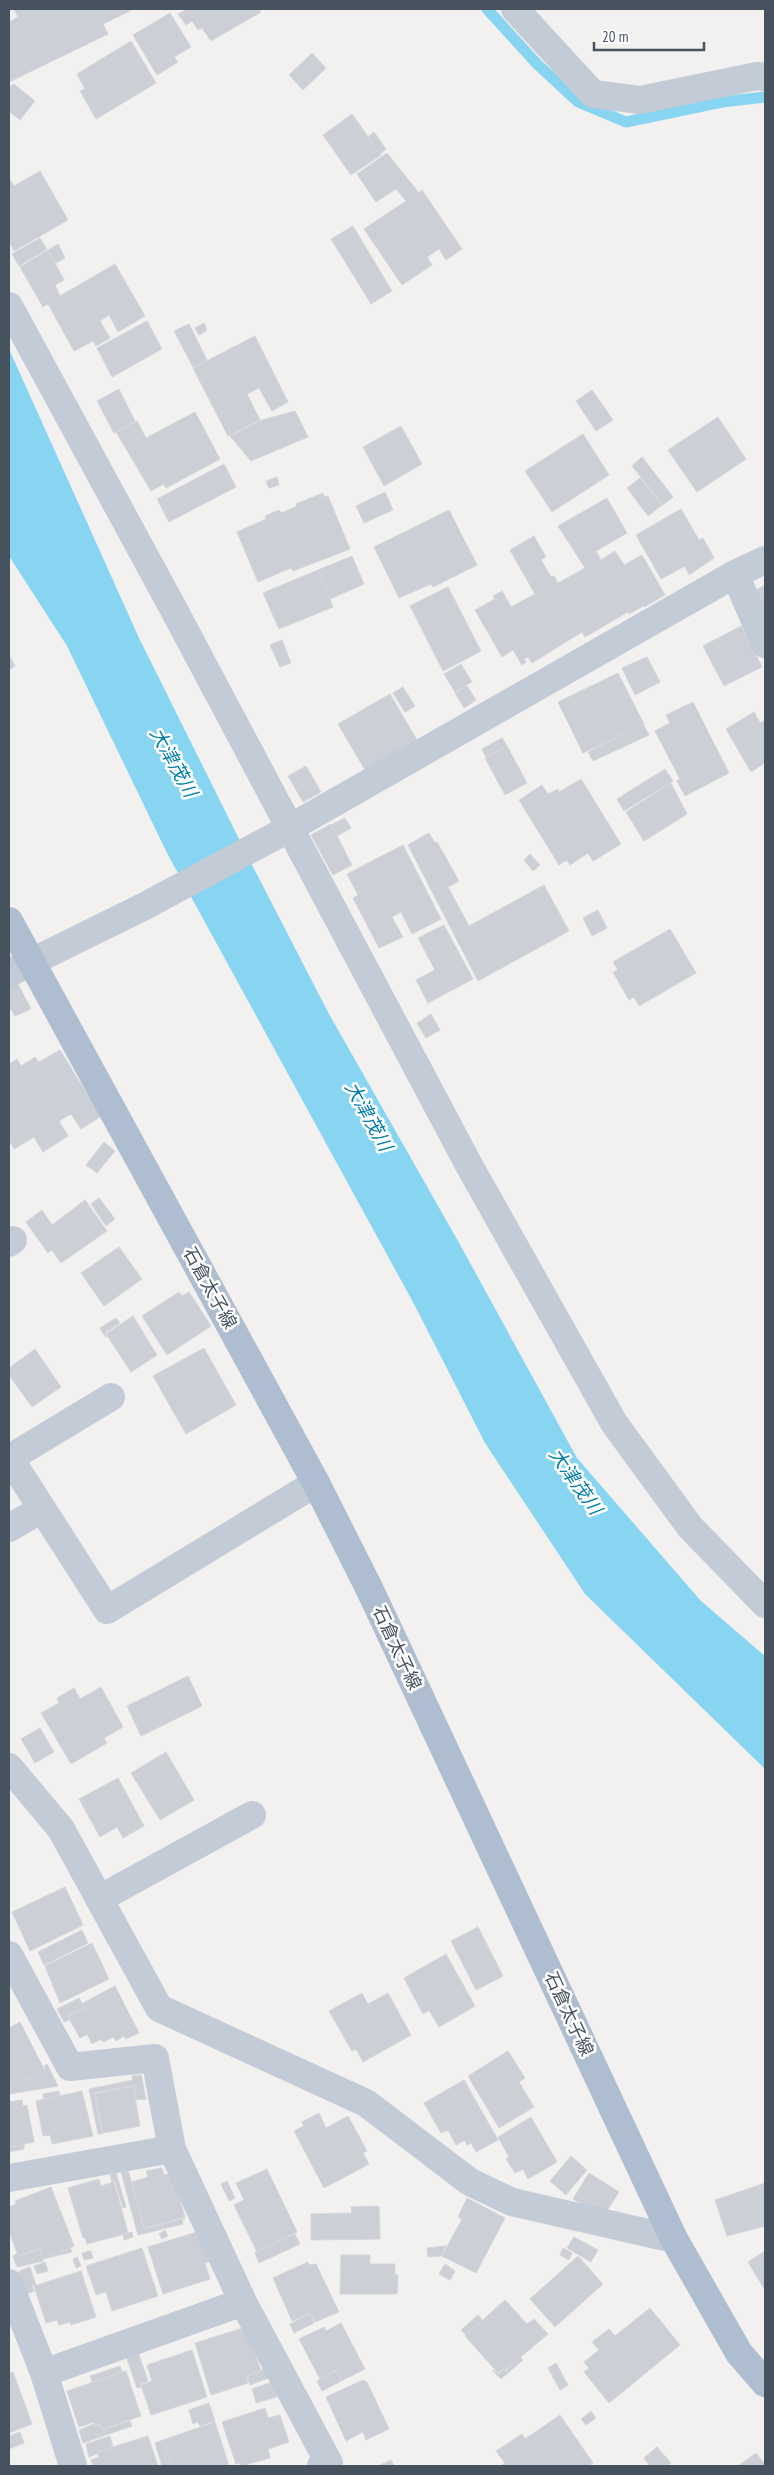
<svg xmlns="http://www.w3.org/2000/svg" width="774" height="2475" viewBox="0 0 774 2475" font-family="'PT Sans Narrow','Noto Sans JP',sans-serif">
<style>
.water{fill:#88d5f1}
.lines{fill:none;stroke-linecap:round;stroke-linejoin:round}
.stream{stroke:#88d5f1;stroke-width:11}
.building{fill:#cccfd5;stroke:#d4d6dc}
.minor{stroke:#c3cbd6;stroke-width:28}
.major{stroke:#aebdd0;stroke-width:28}
.labels{text-anchor:middle;stroke-width:5;stroke-linejoin:round;paint-order:stroke}
.street-label{font-size:18px;fill:#47525f;stroke:#fff}
.water-label{font-size:19px;font-style:italic;fill:#067fac;stroke:#fff}
</style>
<rect width="100%" height="100%" fill="#f3f0f0"/>
<path class="water" d="M 9,349 L 139,638 L 251,863 L 329,1014 L 458,1241 L 577,1458 L 701,1601 L 765,1656 L 765,1769 L 585,1594 L 485,1443 L 414,1304 L 167,853 L 67,646 L 9,556 Z"/>
<g class="lines">
<path class="stream" d="M 487,9 L 537,64 L 578,102 L 626,122 L 722,102 L 765,97"/>
</g>
<path class="building" d="M 14,9 L 134,9 L 103,24 L 108,34 L 9,82 L 9,22 L 18,17 Z
M 188,9 L 258,9 L 261,12 L 211,41 L 202,28 L 198,30 L 192,21 L 186,25 L 178,14 Z
M 170,13 L 191,47 L 174,57 L 178,62 L 157,75 L 133,35 Z
M 131,41 L 156,83 L 96,119 L 80,91 L 85,89 L 77,74 Z
M 312,53 L 326,68 L 303,90 L 289,75 Z
M 14,84 L 35,101 L 20,120 L 9,111 L 9,87 Z
M 352,114 L 381,155 L 351,175 L 323,135 Z
M 374,132 L 386,149 L 380,154 L 368,137 Z
M 387,153 L 419,193 L 422,190 L 462,249 L 446,260 L 439,249 L 427,257 L 432,265 L 402,285 L 364,229 L 406,201 L 396,189 L 376,202 L 357,174 Z
M 40,171 L 68,220 L 14,251 L 9,241 L 9,178 L 14,186 Z
M 353,226 L 392,291 L 371,304 L 331,239 Z
M 40,238 L 47,249 L 19,266 L 12,254 Z
M 58,244 L 65,258 L 56,263 L 48,250 Z
M 48,250 L 64,280 L 55,285 L 60,296 L 115,264 L 145,316 L 118,332 L 109,315 L 100,321 L 110,338 L 96,346 L 93,341 L 74,351 L 48,304 L 43,307 L 20,267 Z
M 147,321 L 162,349 L 112,377 L 97,348 Z
M 204,323 L 207,330 L 199,335 L 195,328 Z
M 189,324 L 207,360 L 193,367 L 174,331 Z
M 255,336 L 288,402 L 272,411 L 259,388 L 247,394 L 260,420 L 228,436 L 193,368 Z
M 119,389 L 135,421 L 114,433 L 97,401 Z
M 592,390 L 613,420 L 596,431 L 576,401 Z
M 295,411 L 308,437 L 251,461 L 230,436 L 262,420 Z
M 195,412 L 220,459 L 166,488 L 164,484 L 151,491 L 116,432 L 137,421 L 146,438 Z
M 718,417 L 746,459 L 697,492 L 668,450 Z
M 401,426 L 422,464 L 384,486 L 363,447 Z
M 583,434 L 609,475 L 552,512 L 525,471 Z
M 642,457 L 673,497 L 663,505 L 632,466 Z
M 224,464 L 236,487 L 169,522 L 157,499 Z
M 277,477 L 279,485 L 269,488 L 266,481 Z
M 640,478 L 662,505 L 648,516 L 627,488 Z
M 385,492 L 393,510 L 364,523 L 356,506 Z
M 323,493 L 324,497 L 328,496 L 350,549 L 293,571 L 291,568 L 258,582 L 237,532 L 266,519 L 265,516 L 279,510 L 281,513 L 297,506 L 296,504 Z
M 607,498 L 627,533 L 596,551 L 601,560 L 615,551 L 624,565 L 642,555 L 665,595 L 644,607 L 643,606 L 629,614 L 628,612 L 585,637 L 582,632 L 532,663 L 528,657 L 524,659 L 526,662 L 522,665 L 513,650 L 502,657 L 475,610 L 495,599 L 493,596 L 502,591 L 511,607 L 535,594 L 510,550 L 534,536 L 546,557 L 541,560 L 551,577 L 554,576 L 558,583 L 585,568 L 558,526 Z
M 681,509 L 699,540 L 703,538 L 714,558 L 689,575 L 685,566 L 661,579 L 636,535 Z
M 449,510 L 477,565 L 433,587 L 431,584 L 399,598 L 374,547 Z
M 352,556 L 364,584 L 330,599 L 318,570 Z
M 318,570 L 333,607 L 279,629 L 263,593 Z
M 765,585 L 765,618 L 751,593 Z
M 448,587 L 481,651 L 443,671 L 410,606 Z
M 741,626 L 762,667 L 724,686 L 703,646 Z
M 282,640 L 291,663 L 280,667 L 270,645 Z
M 9,655 L 15,666 L 9,670 Z
M 647,657 L 660,682 L 635,695 L 622,668 Z
M 461,664 L 472,682 L 455,692 L 444,674 Z
M 618,673 L 644,724 L 583,753 L 558,702 Z
M 467,686 L 476,700 L 464,708 L 455,693 Z
M 403,687 L 415,706 L 405,712 L 393,693 Z
M 390,694 L 417,740 L 365,770 L 338,724 Z
M 693,702 L 729,773 L 685,796 L 677,781 L 680,779 L 655,731 L 670,723 L 666,715 Z
M 754,712 L 760,723 L 765,720 L 765,763 L 751,772 L 726,729 Z
M 643,724 L 649,735 L 593,761 L 588,752 Z
M 502,738 L 507,746 L 486,757 L 482,749 Z
M 507,746 L 527,783 L 505,795 L 485,758 Z
M 306,766 L 321,792 L 303,802 L 288,776 Z
M 665,769 L 673,781 L 624,811 L 617,799 Z
M 581,779 L 621,844 L 593,861 L 588,853 L 570,865 L 567,860 L 559,865 L 519,800 L 542,785 L 548,794 L 558,789 L 559,792 Z
M 671,783 L 687,814 L 644,841 L 626,812 Z
M 345,818 L 351,828 L 337,836 L 331,825 Z
M 331,824 L 352,865 L 333,875 L 311,835 Z
M 429,833 L 435,843 L 437,842 L 459,881 L 448,887 L 469,926 L 544,885 L 569,931 L 478,981 L 408,845 Z
M 403,845 L 441,919 L 412,934 L 401,912 L 392,917 L 403,937 L 379,948 L 353,898 L 358,895 L 347,874 Z
M 530,854 L 540,865 L 533,871 L 524,860 Z
M 598,910 L 607,928 L 592,936 L 583,918 Z
M 444,925 L 473,979 L 428,1003 L 416,980 L 435,970 L 418,938 Z
M 670,929 L 696,973 L 639,1006 L 634,997 L 629,1000 L 613,972 L 618,970 L 613,962 Z
M 17,982 L 31,1009 L 15,1016 L 11,1009 L 9,1011 L 9,986 Z
M 431,1014 L 440,1030 L 426,1038 L 417,1023 Z
M 60,1050 L 89,1097 L 91,1095 L 103,1115 L 81,1129 L 71,1114 L 59,1121 L 68,1136 L 43,1152 L 34,1137 L 14,1149 L 9,1140 L 9,1064 L 17,1059 L 21,1066 L 35,1057 L 39,1062 Z
M 104,1142 L 115,1151 L 97,1173 L 86,1165 Z
M 99,1198 L 115,1219 L 106,1226 L 91,1204 Z
M 85,1200 L 107,1231 L 61,1263 L 52,1250 L 48,1253 L 26,1222 L 42,1210 L 52,1225 Z
M 119,1247 L 142,1279 L 104,1306 L 81,1273 Z
M 179,1292 L 182,1296 L 189,1292 L 211,1326 L 167,1355 L 142,1316 Z
M 133,1316 L 157,1355 L 131,1372 L 106,1334 Z
M 116,1318 L 120,1323 L 105,1333 L 106,1338 L 100,1328 Z
M 204,1348 L 236,1405 L 186,1434 L 153,1376 Z
M 35,1349 L 61,1387 L 32,1407 L 9,1375 L 9,1368 Z
M 188,1676 L 202,1706 L 141,1736 L 127,1706 Z
M 101,1687 L 123,1727 L 104,1738 L 107,1743 L 71,1764 L 41,1713 L 59,1703 L 57,1698 L 74,1688 L 80,1699 Z
M 40,1728 L 54,1752 L 35,1763 L 21,1739 Z
M 166,1752 L 194,1800 L 160,1820 L 131,1773 Z
M 118,1778 L 144,1826 L 123,1838 L 117,1827 L 100,1837 L 79,1799 Z
M 65,1887 L 83,1925 L 30,1951 L 12,1912 Z
M 478,1927 L 503,1976 L 476,1990 L 451,1941 Z
M 82,1930 L 88,1943 L 44,1965 L 38,1952 Z
M 92,1943 L 109,1979 L 60,2003 L 45,1966 Z
M 446,1954 L 475,2006 L 439,2027 L 429,2010 L 423,2014 L 404,1978 Z
M 115,1986 L 139,2033 L 126,2039 L 124,2036 L 116,2041 L 114,2037 L 103,2042 L 101,2039 L 92,2044 L 87,2034 L 80,2038 L 68,2017 L 85,2008 L 83,2003 Z
M 362,1993 L 368,2004 L 388,1993 L 411,2035 L 363,2062 L 356,2049 L 352,2051 L 329,2011 Z
M 79,1998 L 85,2008 L 68,2016 L 69,2020 L 64,2022 L 57,2009 Z
M 20,2022 L 45,2071 L 9,2089 L 9,2028 Z
M 508,2051 L 525,2078 L 519,2082 L 534,2107 L 499,2128 L 468,2076 Z
M 47,2064 L 58,2086 L 9,2094 L 9,2089 L 46,2070 L 44,2066 Z
M 141,2075 L 146,2099 L 136,2100 L 134,2085 L 94,2093 L 102,2134 L 98,2134 L 89,2089 L 133,2080 L 132,2076 Z
M 464,2080 L 498,2140 L 476,2152 L 471,2143 L 467,2145 L 465,2140 L 456,2145 L 448,2130 L 441,2133 L 424,2103 Z
M 133,2086 L 140,2126 L 103,2133 L 95,2094 Z
M 59,2091 L 60,2095 L 44,2099 L 43,2094 Z
M 82,2091 L 93,2136 L 52,2144 L 50,2135 L 43,2136 L 36,2101 Z
M 22,2100 L 23,2106 L 27,2105 L 34,2142 L 9,2147 L 9,2102 Z
M 319,2113 L 326,2128 L 348,2116 L 367,2151 L 363,2153 L 369,2164 L 324,2188 L 294,2131 L 304,2126 L 302,2122 Z
M 531,2117 L 557,2162 L 528,2179 L 523,2169 L 515,2173 L 506,2159 L 509,2157 L 498,2137 Z
M 24,2144 L 24,2149 L 9,2152 L 9,2148 Z
M 571,2156 L 587,2170 L 566,2195 L 550,2181 Z
M 162,2168 L 164,2175 L 172,2173 L 185,2217 L 144,2228 L 132,2182 L 148,2177 L 146,2171 Z
M 267,2169 L 297,2232 L 257,2252 L 234,2205 L 244,2200 L 236,2183 Z
M 128,2170 L 144,2229 L 185,2218 L 182,2220 L 183,2224 L 138,2235 L 121,2172 Z
M 116,2173 L 126,2207 L 123,2208 L 115,2181 L 112,2182 L 110,2175 Z
M 589,2173 L 619,2192 L 603,2217 L 573,2199 Z
M 99,2179 L 101,2186 L 114,2182 L 128,2233 L 87,2244 L 85,2237 L 83,2238 L 68,2188 Z
M 227,2181 L 235,2198 L 229,2201 L 221,2184 Z
M 765,2183 L 765,2226 L 727,2236 L 715,2200 Z
M 51,2187 L 74,2246 L 43,2259 L 39,2248 L 18,2256 L 9,2231 L 9,2207 L 16,2204 L 15,2201 Z
M 467,2198 L 505,2218 L 476,2273 L 442,2256 L 462,2219 L 458,2217 Z
M 379,2206 L 380,2239 L 311,2240 L 311,2214 L 352,2213 L 351,2207 Z
M 165,2230 L 168,2236 L 162,2239 L 159,2234 Z
M 200,2231 L 209,2262 L 205,2263 L 210,2279 L 163,2294 L 148,2247 Z
M 132,2232 L 133,2237 L 124,2240 L 123,2235 Z
M 295,2234 L 300,2244 L 259,2263 L 255,2253 Z
M 574,2237 L 598,2250 L 591,2262 L 567,2248 Z
M 446,2246 L 441,2256 L 428,2257 L 427,2248 Z
M 70,2248 L 72,2252 L 43,2259 Z
M 142,2248 L 158,2296 L 112,2311 L 106,2292 L 96,2295 L 86,2266 Z
M 563,2248 L 572,2253 L 569,2260 L 560,2255 Z
M 39,2249 L 43,2261 L 17,2267 L 13,2256 L 17,2254 L 18,2257 Z
M 91,2251 L 93,2258 L 84,2260 L 82,2253 Z
M 765,2251 L 765,2290 L 748,2262 Z
M 341,2255 L 370,2255 L 370,2264 L 395,2264 L 395,2275 L 398,2275 L 397,2294 L 340,2294 Z
M 578,2256 L 603,2284 L 555,2327 L 530,2299 Z
M 77,2257 L 81,2266 L 76,2268 L 73,2259 Z
M 45,2262 L 48,2271 L 37,2274 L 34,2266 Z
M 308,2262 L 309,2265 L 316,2264 L 339,2312 L 315,2322 L 310,2313 L 292,2321 L 273,2278 Z
M 445,2264 L 455,2271 L 450,2280 L 439,2274 Z
M 30,2267 L 36,2285 L 32,2286 L 34,2291 L 27,2294 L 19,2271 Z
M 81,2271 L 96,2317 L 71,2325 L 70,2322 L 59,2325 L 57,2320 L 46,2323 L 34,2286 Z
M 505,2300 L 527,2324 L 534,2319 L 548,2334 L 504,2371 L 503,2369 L 498,2373 L 465,2336 Z
M 650,2308 L 680,2345 L 609,2403 L 584,2372 L 589,2368 L 584,2362 L 599,2350 L 592,2342 L 609,2329 L 615,2336 Z
M 310,2314 L 314,2323 L 294,2333 L 290,2324 Z
M 478,2315 L 482,2320 L 466,2335 L 461,2330 Z
M 341,2323 L 365,2369 L 341,2381 L 336,2370 L 320,2379 L 299,2339 L 324,2327 L 326,2331 Z
M 246,2327 L 261,2371 L 246,2376 L 248,2383 L 211,2395 L 195,2343 Z
M 137,2349 L 148,2381 L 140,2384 L 141,2387 L 137,2388 L 125,2353 Z
M 192,2350 L 207,2397 L 151,2415 L 141,2385 L 152,2381 L 147,2365 Z
M 520,2357 L 523,2360 L 501,2379 L 492,2370 L 499,2374 L 503,2370 L 505,2372 Z
M 556,2363 L 568,2385 L 560,2390 L 548,2368 Z
M 120,2366 L 122,2372 L 92,2382 L 90,2376 Z
M 268,2367 L 271,2377 L 250,2385 L 247,2376 Z
M 126,2371 L 141,2416 L 102,2429 L 101,2424 L 96,2426 L 94,2422 L 79,2427 L 67,2391 Z
M 336,2371 L 341,2381 L 322,2391 L 317,2381 Z
M 13,2372 L 32,2424 L 9,2433 L 9,2374 Z
M 363,2380 L 367,2382 L 389,2429 L 366,2440 L 363,2432 L 346,2441 L 326,2397 Z
M 275,2381 L 280,2396 L 256,2403 L 252,2389 Z
M 209,2403 L 215,2421 L 200,2426 L 198,2422 L 193,2424 L 189,2410 Z
M 265,2408 L 268,2418 L 280,2415 L 289,2442 L 268,2449 L 270,2458 L 241,2466 L 240,2463 L 236,2464 L 222,2422 Z
M 591,2411 L 596,2418 L 586,2425 L 581,2419 Z
M 560,2415 L 593,2463 L 588,2466 L 500,2466 L 505,2463 L 496,2451 L 522,2434 L 525,2439 Z
M 130,2421 L 132,2426 L 83,2443 L 79,2430 L 94,2424 L 95,2427 L 100,2425 L 102,2430 Z
M 215,2422 L 229,2466 L 172,2466 L 163,2440 Z
M 20,2432 L 24,2443 L 9,2449 L 9,2436 Z
M 110,2436 L 113,2447 L 89,2457 L 86,2444 Z
M 148,2436 L 158,2466 L 93,2466 L 91,2460 L 99,2457 L 97,2452 Z
M 163,2440 L 172,2466 L 162,2466 L 155,2443 Z
M 657,2447 L 671,2463 L 667,2466 L 650,2466 L 644,2458 Z
M 756,2453 L 763,2462 L 765,2460 L 765,2466 L 738,2466 Z
M 391,2460 L 394,2466 L 378,2466 L 389,2461 Z"/>
<g class="lines">
<path class="minor" d="M 515,9 L 593,94 L 640,100 L 757,76 L 765,77
M 9,306 L 173,608 L 470,1167 L 614,1423 L 690,1527 L 765,1604
M 735,574 L 765,644
M 9,973 L 143,907 L 281,833 L 735,574 L 765,560
M 9,1243 L 13,1240
M 9,1457 L 107,1610 L 316,1483
M 10,1458 L 111,1397
M 9,1528 L 42,1509
M 9,1767 L 61,1829 L 159,2008 L 366,2103 L 470,2182 L 512,2202 L 674,2239
M 99,1899 L 252,1815
M 9,1955 L 70,2067 L 155,2058 L 172,2149 L 243,2302 L 329,2463 L 321,2466
M 9,2178 L 172,2149
M 9,2283 L 44,2373 L 73,2466
M 44,2373 L 243,2302"/>
<path class="major" d="M 9,921 L 316,1483 L 369,1588 L 674,2239 L 739,2353 L 765,2383"/>
</g>
<g class="labels">
<g class="street-label">
<text transform="translate(210 1288) rotate(61)" y="6">石倉太子線</text>
<text transform="translate(397 1648) rotate(65)" y="6">石倉太子線</text>
<text transform="translate(569 2014) rotate(65)" y="6">石倉太子線</text>
</g>
<g class="water-label">
<text transform="translate(174 762) rotate(61)" y="7">大津茂川</text>
<text transform="translate(369 1116) rotate(61)" y="7">大津茂川</text>
<text transform="translate(576 1481) rotate(55)" y="7">大津茂川</text>
</g>
</g>
<rect width="774" height="2475" fill="none" stroke="#47525f" stroke-width="20"/>
<path d="M594 42v8h110v-8" fill="none" stroke="#47525f" stroke-width="2.5"/>
<text x="602" y="42" font-size="15" fill="#47525f" stroke="#ffffff" stroke-width="4" paint-order="stroke">20 m</text>
</svg>
